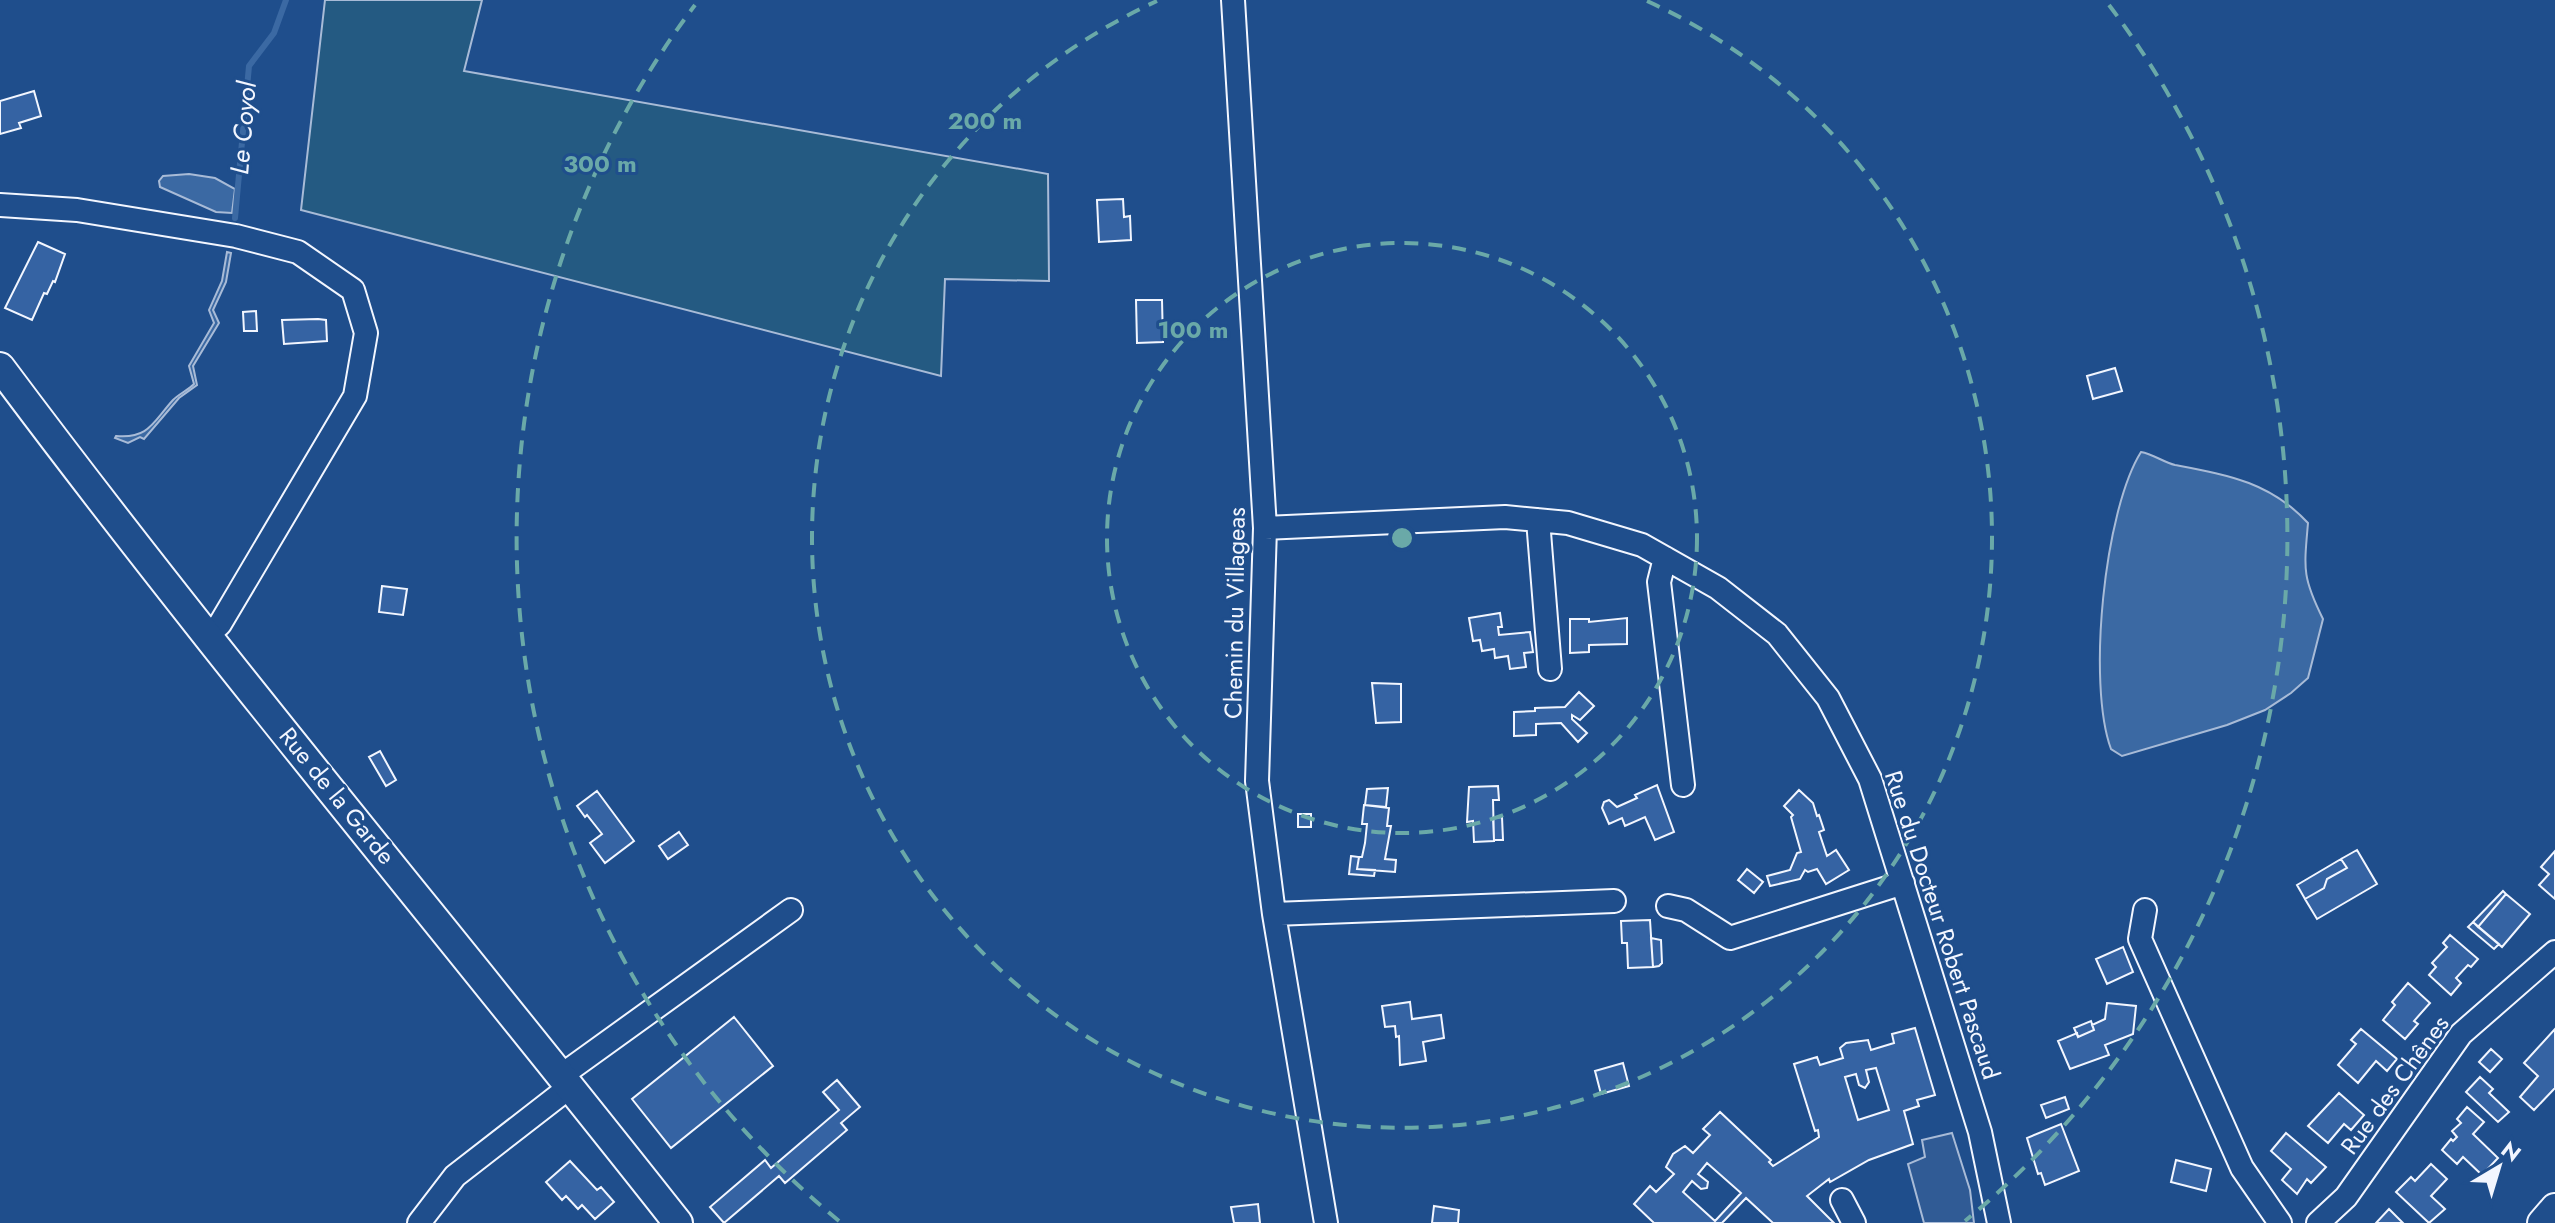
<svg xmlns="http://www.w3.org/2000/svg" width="2555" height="1223" viewBox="0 0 2555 1223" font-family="Jost,sans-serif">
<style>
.green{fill:#245a82;stroke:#a8bbd7;stroke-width:2}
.parking{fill:#305b95;stroke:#a8bbd7;stroke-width:2}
.water{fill:#3b69a3;stroke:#a8bbd7;stroke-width:2}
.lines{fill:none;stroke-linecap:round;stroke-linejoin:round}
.stream{stroke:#3b69a3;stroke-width:6}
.building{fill:#3563a3;stroke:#f2f6ff;stroke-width:2;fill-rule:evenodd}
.minor-casing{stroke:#f2f6ff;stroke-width:26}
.major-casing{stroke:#f2f6ff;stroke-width:32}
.minor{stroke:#1f4e8c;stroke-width:22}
.major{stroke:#1f4e8c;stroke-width:28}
.ring{fill:none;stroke:#6aa9a8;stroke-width:4;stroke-dasharray:14 10}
.labels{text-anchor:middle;stroke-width:6;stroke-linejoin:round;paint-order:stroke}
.street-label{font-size:24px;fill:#f2f6ff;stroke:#1f4e8c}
.water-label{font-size:26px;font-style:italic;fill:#f2f6ff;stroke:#1f4e8c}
.centre{fill:#6aa9a8;stroke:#1f4e8c;stroke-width:4}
.ring-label{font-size:24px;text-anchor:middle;font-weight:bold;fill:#6aa9a8;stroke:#1f4e8c;stroke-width:6;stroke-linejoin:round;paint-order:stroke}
</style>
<rect width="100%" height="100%" fill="#1f4e8c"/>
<path class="green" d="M 325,0 L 482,0 L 464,71 L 1048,174 L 1049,281 L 945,279 L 941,376 L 301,210 Z"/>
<path class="parking" d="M 1952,1133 L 1970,1190 L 1974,1223 L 1924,1223 L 1908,1164 L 1925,1157 L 1922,1140 Z"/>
<path class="water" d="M 189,174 L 215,178 L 235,189 L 232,213 L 216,212 L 160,187 L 159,181 L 163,176 Z
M 227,252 L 231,253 L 226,282 L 213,310 L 219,323 L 193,366 L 197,385 L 179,398 L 144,439 L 140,437 L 128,443 L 115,438 L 116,436 C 149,439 153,422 173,400 C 179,394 188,390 194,384 L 189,366 L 214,323 L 209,310 L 222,281 Z
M 2141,452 C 2153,454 2163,462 2175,465 C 2228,475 2270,482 2308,523 C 2304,569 2302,577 2323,619 L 2308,678 L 2291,693 L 2265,710 L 2227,725 L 2122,756 L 2111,749 C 2087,684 2104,511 2141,452 Z"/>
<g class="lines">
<path class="stream" d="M 235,218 L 249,66 L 274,33 L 286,0"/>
</g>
<path class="building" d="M 34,91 L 41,116 L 19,123 L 21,128 L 0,134 L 0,101 Z
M 1123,199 L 1124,217 L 1130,216 L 1131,240 L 1099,242 L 1097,200 Z
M 38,242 L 65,254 L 55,282 L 53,281 L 47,294 L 44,293 L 32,320 L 5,308 Z
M 1136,300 L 1162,300 L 1163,342 L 1137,343 Z
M 256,311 L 257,331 L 244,331 L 243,312 Z
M 318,319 L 326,320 L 327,341 L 284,344 L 282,320 Z
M 2115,368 L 2122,391 L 2093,399 L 2087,376 Z
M 382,586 L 407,589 L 403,615 L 379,612 Z
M 1500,613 L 1502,627 L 1498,627 L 1499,635 L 1530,632 L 1533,652 L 1524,653 L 1526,667 L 1510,669 L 1508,656 L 1495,658 L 1494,649 L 1482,651 L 1480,640 L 1473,641 L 1469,618 Z
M 1627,618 L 1627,644 L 1589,645 L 1589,652 L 1570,653 L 1570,619 L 1589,619 L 1589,622 Z
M 1372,683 L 1401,684 L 1401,722 L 1376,723 Z
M 1579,692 L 1594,706 L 1580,720 L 1572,715 L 1572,719 L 1587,733 L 1578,742 L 1561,723 L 1536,724 L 1536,735 L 1514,736 L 1514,712 L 1535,711 L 1535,708 L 1565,707 Z
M 380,751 L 396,780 L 386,786 L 369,757 Z
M 1657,785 L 1674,832 L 1655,840 L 1645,817 L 1625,826 L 1622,818 L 1609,824 L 1602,808 L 1604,802 L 1609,800 L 1617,807 L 1637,798 L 1635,795 Z
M 1498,786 L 1499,800 L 1493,800 L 1494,841 L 1474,842 L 1473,821 L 1467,822 L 1469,787 Z
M 1388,788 L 1386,807 L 1365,805 L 1367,789 Z
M 1799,790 L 1813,803 L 1817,816 L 1819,815 L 1824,830 L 1819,832 L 1827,856 L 1836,850 L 1849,870 L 1826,884 L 1817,869 L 1808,872 L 1805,870 L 1800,879 L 1770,886 L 1767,876 L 1790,870 L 1797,853 L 1801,852 L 1791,817 L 1793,815 L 1784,806 Z
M 597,791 L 634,841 L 605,863 L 590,843 L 602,834 L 587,815 L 585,817 L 577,806 Z
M 1364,805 L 1389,808 L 1387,826 L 1391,826 L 1385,859 L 1396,860 L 1395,872 L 1357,869 L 1359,857 L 1362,857 L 1365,843 L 1367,824 L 1362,824 Z
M 1298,814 L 1311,814 L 1311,827 L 1298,827 Z
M 1502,817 L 1503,840 L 1494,840 L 1493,818 Z
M 679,832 L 688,845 L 668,859 L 659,846 Z
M 2357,850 L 2377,884 L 2317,919 L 2305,899 L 2324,888 L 2327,879 L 2347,868 L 2341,859 Z
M 2555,851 L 2555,899 L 2539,885 L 2549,874 L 2541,867 Z
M 1351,856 L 1359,857 L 1357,869 L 1375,870 L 1374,876 L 1349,874 Z
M 2341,859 L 2347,868 L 2327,879 L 2324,888 L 2305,899 L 2297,885 Z
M 1747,869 L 1763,882 L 1754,893 L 1738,880 Z
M 2503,891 L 2506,894 L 2478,927 L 2473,922 Z
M 2506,894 L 2530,914 L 2502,947 L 2478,927 Z
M 1650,920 L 1653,967 L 1628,968 L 1627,943 L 1622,943 L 1621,921 Z
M 2473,922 L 2499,944 L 2494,949 L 2468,927 Z
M 2450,935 L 2478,959 L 2471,967 L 2468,965 L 2456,978 L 2461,983 L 2451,995 L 2429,975 L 2436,967 L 2432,963 L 2447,947 L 2443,943 Z
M 1651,938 L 1661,940 L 1662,963 L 1659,966 L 1653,967 Z
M 2123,947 L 2133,972 L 2107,984 L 2096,959 Z
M 2408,983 L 2430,1003 L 2414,1021 L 2418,1024 L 2405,1039 L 2383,1020 L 2395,1005 L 2392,1002 Z
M 1410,1002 L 1412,1019 L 1441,1015 L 1444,1038 L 1423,1042 L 1426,1061 L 1400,1065 L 1399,1036 L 1396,1037 L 1395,1026 L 1385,1027 L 1382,1006 Z
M 2107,1003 L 2136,1006 L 2133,1034 L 2105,1045 L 2109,1055 L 2070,1069 L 2058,1041 L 2077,1033 L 2078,1037 L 2094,1030 L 2092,1025 L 2105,1019 Z
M 734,1017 L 773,1066 L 671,1148 L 632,1099 Z
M 2091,1021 L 2094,1030 L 2078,1037 L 2074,1028 Z
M 1915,1028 L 1935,1095 L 1917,1100 L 1919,1106 L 1904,1111 L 1913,1144 L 1869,1160 L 1830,1182 L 1829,1179 L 1807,1196 L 1834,1223 L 1773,1223 L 1746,1198 L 1722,1223 L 1654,1223 L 1634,1204 L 1650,1186 L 1656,1192 L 1674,1174 L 1666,1167 L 1673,1154 L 1685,1146 L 1693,1153 L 1710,1135 L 1703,1129 L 1720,1112 L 1771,1160 L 1769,1162 L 1773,1166 L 1819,1137 L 1818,1130 L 1815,1131 L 1794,1064 L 1817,1057 L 1820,1065 L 1843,1058 L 1840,1048 L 1846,1043 L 1868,1040 L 1871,1050 L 1894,1043 L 1892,1034 ZM 1876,1068 L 1889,1110 L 1858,1120 L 1845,1077 L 1856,1074 L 1859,1085 L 1865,1088 L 1869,1082 L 1866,1070 ZM 1707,1163 L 1741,1193 L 1715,1221 L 1683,1192 L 1692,1181 L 1701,1189 L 1707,1188 L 1708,1182 L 1698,1174 Z
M 2361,1029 L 2397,1059 L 2387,1071 L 2376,1061 L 2358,1083 L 2338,1065 L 2356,1044 L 2351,1040 Z
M 2555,1029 L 2555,1088 L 2534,1110 L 2520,1097 L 2538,1076 L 2524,1063 Z
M 2491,1049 L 2502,1059 L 2490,1072 L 2479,1062 Z
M 1623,1063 L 1629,1086 L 1601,1094 L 1595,1071 Z
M 2480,1077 L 2493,1089 L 2489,1093 L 2509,1112 L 2498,1122 L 2466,1092 Z
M 837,1080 L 860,1107 L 841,1123 L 847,1130 L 785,1183 L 779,1176 L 724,1223 L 710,1207 L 765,1160 L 771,1168 L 839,1110 L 823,1092 Z
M 2339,1093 L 2364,1115 L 2351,1130 L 2344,1124 L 2328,1143 L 2308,1126 Z
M 2065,1097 L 2069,1109 L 2046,1118 L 2041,1105 Z
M 2467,1107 L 2484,1122 L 2473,1134 L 2498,1158 L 2482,1175 L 2463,1157 L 2457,1164 L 2442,1150 L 2451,1139 L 2453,1141 L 2457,1137 L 2452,1131 L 2461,1123 L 2457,1119 Z
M 2061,1124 L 2079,1171 L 2045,1185 L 2041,1173 L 2038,1174 L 2027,1138 Z
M 2286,1133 L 2326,1167 L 2311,1183 L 2307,1179 L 2297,1194 L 2282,1180 L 2291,1169 L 2271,1151 Z
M 2176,1160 L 2211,1169 L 2206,1191 L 2171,1182 Z
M 570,1161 L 597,1190 L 601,1187 L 614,1202 L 595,1219 L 582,1205 L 578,1209 L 566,1196 L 562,1200 L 546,1182 Z
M 2431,1164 L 2447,1179 L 2431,1196 L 2445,1209 L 2429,1223 L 2396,1192 L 2411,1177 L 2415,1181 Z
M 1258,1204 L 1260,1223 L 1234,1223 L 1231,1207 Z
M 1434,1206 L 1459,1210 L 1458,1223 L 1432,1223 Z
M 2389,1209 L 2403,1223 L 2376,1223 Z"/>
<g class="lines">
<defs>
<path id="minor" d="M 1233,0 L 1265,528 L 1257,781 L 1274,914 L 1326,1223
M 0,205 L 77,210 L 236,236 L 298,252 L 353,290 L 366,333 L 355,396 L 220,624 L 207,636
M 1538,520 L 1550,669
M 1265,528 L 1505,517 L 1568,523 L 1642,545 L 1718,588 L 1777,634 L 1828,698 L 1870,779 L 1980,1132 L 1999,1223
M 1665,558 L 1659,582 L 1683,785
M 1668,906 L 1686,910 L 1730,938 L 1903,883
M 2145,910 L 2140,939 L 2242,1168 L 2280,1223
M 1274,914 L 1614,901
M 562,1075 L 791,910
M 1842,1200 L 1854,1223
M 419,1223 L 455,1176 L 571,1086
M 2318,1223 L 2346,1197 L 2461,1034 L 2555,952"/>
<path id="major" d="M 0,367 C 218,659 453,937 678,1223
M 2542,1223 L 2555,1208"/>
</defs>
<use href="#minor" class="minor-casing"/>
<use href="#major" class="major-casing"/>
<use href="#minor" class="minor"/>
<use href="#major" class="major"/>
</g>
<g class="ring">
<circle cx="1402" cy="538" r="295"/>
<path d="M1647 1A590 590 0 1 1 1157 1"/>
<path d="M839 1221A885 885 0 0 1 695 5M2109 5A885 885 0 0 1 1965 1221"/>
</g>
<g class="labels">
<g class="street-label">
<text transform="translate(1235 613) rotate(-89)" y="8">Chemin du Villageas</text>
<text transform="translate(337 796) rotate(51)" y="8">Rue de la Garde</text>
<text transform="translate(1942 925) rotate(72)" y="8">Rue du Docteur Robert Pascaud</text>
<text transform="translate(2395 1085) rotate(-54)" y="8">Rue des Chênes</text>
</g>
<g class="water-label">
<text transform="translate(243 128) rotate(-85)" y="9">Le Coyol</text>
</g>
</g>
<circle cx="1402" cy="538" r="12" class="centre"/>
<g class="ring-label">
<text x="985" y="129">200 m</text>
<text x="600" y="172">300 m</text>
<text x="1193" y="338">100 m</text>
</g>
<g transform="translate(2499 1167) rotate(38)" stroke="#1f4e8c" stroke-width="6" paint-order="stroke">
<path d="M0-6L14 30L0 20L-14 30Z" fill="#f2f6ff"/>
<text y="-12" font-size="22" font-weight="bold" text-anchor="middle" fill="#f2f6ff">N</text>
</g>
</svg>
